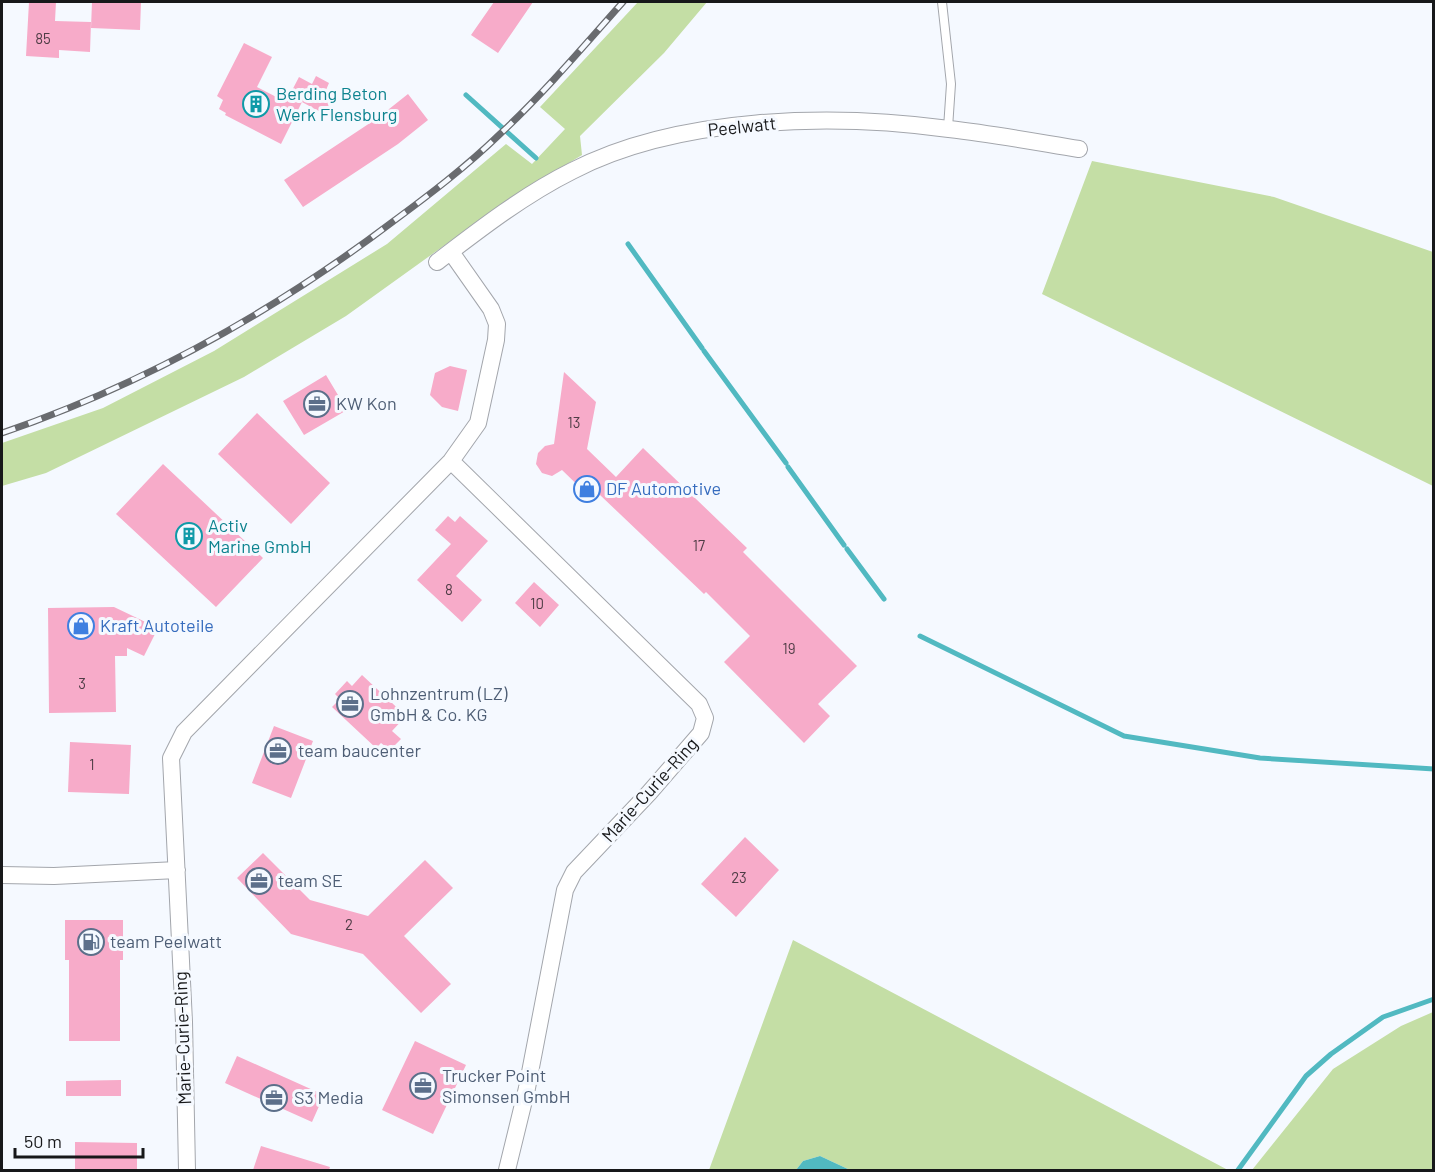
<svg xmlns="http://www.w3.org/2000/svg" width="1435" height="1172" viewBox="0 0 1435 1172" font-family="Barlow,sans-serif">
<style>
.green{fill:#c4dea5}
.water{fill:#51b9c1}
.lines{fill:none;stroke-linecap:round;stroke-linejoin:round}
.stream{stroke:#51b9c1;stroke-width:5}
.building{fill:#f7abc9}
.service-casing{stroke:#a3a6ac;stroke-width:10}
.minor-casing{stroke:#a3a6ac;stroke-width:18}
.service{stroke:#fff;stroke-width:8}
.minor{stroke:#fff;stroke-width:16}
.rail-casing{stroke:#696b6f;stroke-width:7}
.rail{stroke:#f5f9ff;stroke-width:4.5;stroke-dasharray:14;stroke-linecap:butt}
.labels{text-anchor:middle;stroke-width:6;stroke-linejoin:round;paint-order:stroke}
.number-label{font-size:15px;fill:#4f3d46}
.culture-label{font-size:18px;fill:#0d838f;stroke:#f5f9ff;text-anchor:start}
.street-label{font-size:18px;fill:#17181a;stroke:#f5f9ff}
.service-label{font-size:18px;fill:#4e5e75;stroke:#f5f9ff;text-anchor:start}
.shop-label{font-size:18px;fill:#366cbe;stroke:#f5f9ff;text-anchor:start}
</style>
<rect width="100%" height="100%" fill="#f5f9ff"/>
<path class="green" d="M 638,2 L 707,2 L 664,53 L 580,136 L 582,155 L 502,204 L 346,316 L 244,377 L 46,473 L 2,486 L 2,443 L 103,408 L 214,351 L 387,244 L 506,144 L 532,164 L 565,129 L 540,107 Z
M 1092,161 L 1274,197 L 1433,252 L 1433,486 L 1042,294 Z
M 793,940 L 1228,1170 L 850,1170 L 820,1156 L 803,1161 L 796,1170 L 709,1170 Z
M 1433,1012 L 1433,1170 L 1252,1170 L 1333,1069 L 1401,1026 Z"/>
<path class="water" d="M 820,1156 L 850,1170 L 796,1170 L 803,1161 Z"/>
<g class="lines">
<path class="stream" d="M 466,95 L 536,158
M 628,244 L 702,348
M 704,351 L 786,463
M 788,467 L 844,545
M 847,549 L 884,599
M 920,636 L 1124,736 L 1260,758 L 1434,769
M 1238,1170 L 1306,1076 L 1331,1054 L 1383,1017 L 1434,999"/>
</g>
<path class="building" d="M 29,2 L 56,2 L 55,21 L 91,22 L 90,52 L 59,50 L 59,58 L 26,56 Z
M 92,2 L 141,2 L 140,30 L 91,28 Z
M 494,2 L 533,2 L 498,53 L 471,35 Z
M 244,43 L 272,57 L 257,87 L 286,102 L 299,77 L 312,84 L 316,76 L 329,83 L 326,90 L 334,95 L 324,114 L 302,102 L 281,144 L 225,115 L 226,113 L 219,109 L 223,100 L 217,96 Z
M 408,94 L 428,120 L 398,144 L 303,207 L 284,180 L 379,117 Z
M 450,366 L 467,370 L 458,411 L 442,407 L 430,395 L 435,373 Z
M 564,372 L 596,402 L 587,449 L 616,477 L 643,448 L 747,548 L 743,552 L 857,666 L 818,704 L 830,716 L 804,743 L 724,662 L 750,636 L 706,592 L 704,594 L 600,495 L 594,501 L 562,470 L 552,476 L 542,473 L 536,464 L 538,453 L 545,446 L 554,444 Z
M 326,375 L 347,410 L 304,435 L 283,401 Z
M 257,413 L 330,483 L 291,524 L 218,454 Z
M 163,464 L 263,558 L 216,607 L 116,514 Z
M 448,516 L 455,522 L 460,516 L 488,541 L 456,576 L 482,600 L 462,622 L 417,580 L 451,544 L 435,530 Z
M 534,582 L 559,605 L 540,627 L 515,603 Z
M 114,607 L 158,628 L 144,656 L 127,648 L 127,656 L 115,656 L 116,712 L 49,713 L 48,608 Z
M 362,675 L 406,716 L 392,731 L 401,739 L 390,750 L 381,743 L 376,748 L 332,707 L 340,699 L 335,694 L 347,681 L 352,686 Z
M 274,726 L 313,741 L 291,798 L 252,783 Z
M 70,742 L 131,745 L 129,794 L 68,792 Z
M 745,837 L 779,870 L 736,917 L 701,884 Z
M 263,853 L 310,900 L 368,916 L 425,860 L 453,888 L 404,936 L 451,984 L 421,1013 L 363,954 L 291,934 L 237,878 Z
M 65,920 L 123,920 L 123,960 L 120,960 L 120,1041 L 69,1041 L 69,960 L 65,960 Z
M 415,1041 L 466,1065 L 433,1134 L 382,1110 Z
M 237,1056 L 324,1095 L 312,1122 L 225,1083 Z
M 121,1080 L 121,1096 L 66,1096 L 66,1081 Z
M 75,1142 L 137,1143 L 137,1170 L 75,1170 Z
M 261,1146 L 330,1167 L 329,1170 L 253,1170 Z"/>
<g class="lines">
<defs>
<path id="service" d="M 942,2 L 951,84 L 948,128"/>
<path id="minor" d="M 437,262 C 480,229 524,195 572,171 C 678,116 833,113 949,129 C 993,134 1036,142 1079,149
M 451,461 L 699,704 L 705,718 L 701,733 L 649,793 L 574,872 L 565,890 L 527,1088 L 507,1170
M 2,875 L 54,876 L 177,870
M 187,1170 L 184,1022 L 171,758 L 184,732 L 451,461 L 478,423 L 496,340 L 497,324 L 491,309 L 451,252"/>
</defs>
<use href="#service" class="service-casing"/>
<use href="#minor" class="minor-casing"/>
<use href="#service" class="service"/>
<use href="#minor" class="minor"/>
<defs>
<path id="rail" d="M 2,433 C 142,385 273,312 391,223 C 429,195 466,167 500,134 C 544,93 583,47 623,2"/>
</defs>
<use href="#rail" class="rail-casing"/>
<use href="#rail" class="rail"/>
</g>
<defs>
<symbol id="building-ring" viewBox="-11 -11 22 22"><circle r="9.5" fill="#f5f9ff" stroke="#0f9aa8" stroke-width="1.5"/><path d="M-4-6H4V6H1V3H-1V6H-4ZM-2.5-4.3h1.7v1.8h-1.7ZM.8-4.3h1.7v1.8H.8ZM-2.5-1h1.7V.8h-1.7ZM.8-1h1.7V.8H.8Z" fill="#0f9aa8"/></symbol>
<symbol id="office-ring" viewBox="-11 -11 22 22"><circle r="9.5" fill="#f5f9ff" stroke="#5c6f8a" stroke-width="1.5"/><path d="M-6-3h4V-5.5h4V-3h4V5H-6ZM-1-4.5V-3h2v-1.5ZM-6 0V1H6V0Z" fill="#5c6f8a"/></symbol>
<symbol id="shop-ring" viewBox="-11 -11 22 22"><circle r="9.5" fill="#f5f9ff" stroke="#3f7fe0" stroke-width="1.5"/><path d="M-5-2.5h2.3a2.7 3.5 0 0 1 5.4 0H5L5.5 6h-11ZM-1.5-2.5h3a1.5 2.3 0 0 0-3 0Z" fill="#3f7fe0"/></symbol>
<symbol id="fuel-ring" viewBox="-11 -11 22 22"><circle r="9.5" fill="#f5f9ff" stroke="#5c6f8a" stroke-width="1.5"/><path d="M-5.5-6h7V0h2V4h1.3V-2.5L3-4.5l.8-.8L6-3V5H2.5V1h-1V6h-7ZM-4.2-4.7v3.2H.2V-4.7Z" fill="#5c6f8a"/></symbol>
</defs>
<g fill-rule="evenodd">
<use href="#building-ring" x="241" y="89" width="30" height="30"/>
<use href="#office-ring" x="302" y="389" width="30" height="30"/>
<use href="#shop-ring" x="572" y="474" width="30" height="30"/>
<use href="#building-ring" x="174" y="521" width="30" height="30"/>
<use href="#shop-ring" x="66" y="611" width="30" height="30"/>
<use href="#office-ring" x="335" y="689" width="30" height="30"/>
<use href="#office-ring" x="263" y="736" width="30" height="30"/>
<use href="#office-ring" x="244" y="866" width="30" height="30"/>
<use href="#fuel-ring" x="76" y="927" width="30" height="30"/>
<use href="#office-ring" x="408" y="1071" width="30" height="30"/>
<use href="#office-ring" x="259" y="1083" width="30" height="30"/>
</g>
<g class="labels">
<g class="number-label">
<text x="43" y="44">85</text>
<text x="574" y="428">13</text>
<text x="699" y="551">17</text>
<text x="449" y="595">8</text>
<text x="537" y="609">10</text>
<text x="789" y="654">19</text>
<text x="82" y="689">3</text>
<text x="92" y="770">1</text>
<text x="739" y="883">23</text>
<text x="349" y="930">2</text>
</g>
<g class="culture-label">
<text x="276" y="100">Berding Beton<tspan x="276" dy="21">Werk Flensburg</tspan></text>
<text x="208" y="532">Activ<tspan x="208" dy="21">Marine GmbH</tspan></text>
</g>
<g class="street-label">
<text transform="translate(742 127) rotate(-6)" y="6">Peelwatt</text>
<text transform="translate(650 790) rotate(-48)" y="6">Marie-Curie-Ring</text>
<text transform="translate(183 1038) rotate(-92)" y="6">Marie-Curie-Ring</text>
</g>
<g class="service-label">
<text x="336" y="410">KW Kon</text>
<text x="370" y="700">Lohnzentrum (LZ)<tspan x="370" dy="21">GmbH &amp; Co. KG</tspan></text>
<text x="298" y="757">team baucenter</text>
<text x="278" y="887">team SE</text>
<text x="110" y="948">team Peelwatt</text>
<text x="442" y="1082">Trucker Point<tspan x="442" dy="21">Simonsen GmbH</tspan></text>
<text x="294" y="1104">S3 Media</text>
</g>
<g class="shop-label">
<text x="606" y="495">DF Automotive</text>
<text x="100" y="632">Kraft Autoteile</text>
</g>
</g>
<rect width="1435" height="1172" fill="none" stroke="#17181a" stroke-width="6"/>
<path d="M15 1148v9h128v-9" fill="none" stroke="#17181a" stroke-width="3"/>
<text x="24" y="1148" font-size="18" fill="#17181a" stroke="#f5f9ff" stroke-width="4.5" paint-order="stroke">50 m</text>
</svg>
